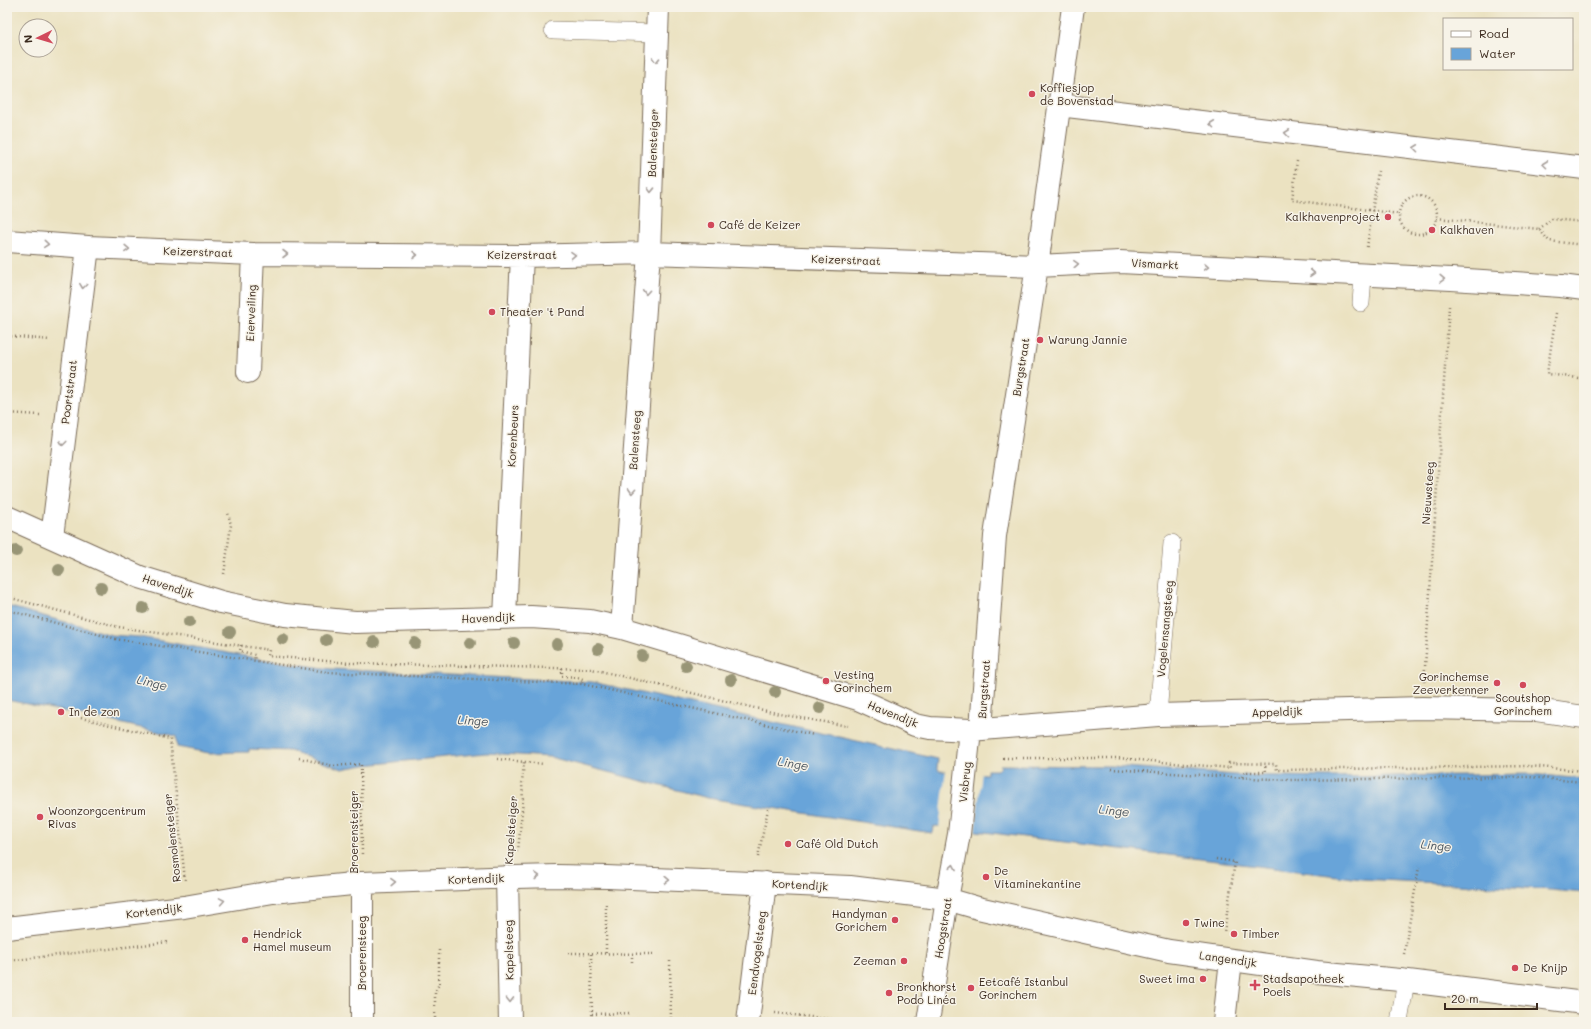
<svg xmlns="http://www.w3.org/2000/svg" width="1591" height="1029" viewBox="0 0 1591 1029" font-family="Mali,sans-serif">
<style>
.water{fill:#68a4d9;stroke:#52677c}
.pier{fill:#ebe2c1}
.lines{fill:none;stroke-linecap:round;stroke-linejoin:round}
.service-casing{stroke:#796a57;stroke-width:18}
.pedestrian-casing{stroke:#796a57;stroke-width:24}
.minor-casing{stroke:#796a57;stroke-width:24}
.path{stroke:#796a57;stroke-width:2.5;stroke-dasharray:1 3;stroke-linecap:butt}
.service{stroke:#fff;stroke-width:17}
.pedestrian{stroke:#fff;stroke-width:22}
.minor{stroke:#fff;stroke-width:22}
.tree{fill:#989576}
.oneway{stroke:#a79f9a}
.poi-dot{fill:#d1495b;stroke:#f7f3e8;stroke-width:1.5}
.labels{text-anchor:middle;stroke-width:3;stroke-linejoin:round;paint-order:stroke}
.poi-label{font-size:11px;fill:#3b2a1e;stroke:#f7f3e8;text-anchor:start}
.street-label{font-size:11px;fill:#3b2a1e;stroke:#f7f3e8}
.water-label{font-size:12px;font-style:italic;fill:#4b555f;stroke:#f7f3e8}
</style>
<rect width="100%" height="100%" fill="#f7f3e8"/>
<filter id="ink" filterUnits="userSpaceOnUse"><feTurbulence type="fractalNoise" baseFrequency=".025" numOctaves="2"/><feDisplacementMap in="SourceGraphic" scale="8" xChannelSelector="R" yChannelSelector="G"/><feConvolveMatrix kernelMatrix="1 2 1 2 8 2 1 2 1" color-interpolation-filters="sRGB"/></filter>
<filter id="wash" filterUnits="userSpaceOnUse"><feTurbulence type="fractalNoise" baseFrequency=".012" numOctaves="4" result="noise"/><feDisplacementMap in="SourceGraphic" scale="16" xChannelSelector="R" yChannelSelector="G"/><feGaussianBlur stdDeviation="0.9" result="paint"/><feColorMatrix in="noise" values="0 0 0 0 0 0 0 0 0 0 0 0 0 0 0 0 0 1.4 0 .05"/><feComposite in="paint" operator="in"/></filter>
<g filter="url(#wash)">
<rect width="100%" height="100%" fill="#ebe2c1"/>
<path class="water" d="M 7,606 L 112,635 L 139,637 L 267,660 L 331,669 L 592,682 L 938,759 L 937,767 L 939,771 L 987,774 L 987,770 L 998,770 L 1001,767 L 1000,765 L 1111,766 L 1236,775 L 1327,777 L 1531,774 L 1584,779 L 1584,893 L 1515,887 L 1361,879 L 936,826 L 933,827 L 932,833 L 708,798 L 550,757 L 486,753 L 364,765 L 342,769 L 290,751 L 249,749 L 249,752 L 209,753 L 177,747 L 176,736 L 93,717 L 7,700 Z"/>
<path class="pier" d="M 946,769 L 982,772 L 975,833 L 939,828 Z"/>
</g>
<g filter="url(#ink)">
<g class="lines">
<defs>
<path id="service" d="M 553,30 L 657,33
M 1361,303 L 1363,276
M 1158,715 L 1172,543
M 1399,1022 L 1406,981"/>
<path id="pedestrian" d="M 928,1022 L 947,899 L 978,908 L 1169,951 L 1317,972 L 1400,980 L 1584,1003
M 1224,1022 L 1231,960"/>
<path id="minor" d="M 1059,105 L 1584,168
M 7,241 L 88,247 L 253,254 L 522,256 L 649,253 L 1037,266 L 1120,262 L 1451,279 L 1561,286 L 1584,289
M 248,372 L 253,254
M 7,517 L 140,577 L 221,602 L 285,615 L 355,622 L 531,617 L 590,621 L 622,628 L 858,699 L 915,725 L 930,728 L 970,730 L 1158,715 L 1422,708 L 1536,710 L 1584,717
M 52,537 L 88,247
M 505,617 L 522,256
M 622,628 L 649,253 L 658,7
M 981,729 L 995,536 L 1037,266 L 1073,7
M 507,877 L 510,1022
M 7,928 L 184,907 L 273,892 L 362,883 L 516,877 L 557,876 L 607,877 L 850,887 L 947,899 L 959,834 L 970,730
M 362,1022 L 362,883
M 748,1022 L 765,883"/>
</defs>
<use href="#service" class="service-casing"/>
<use href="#pedestrian" class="pedestrian-casing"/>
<use href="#minor" class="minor-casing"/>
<path class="path" d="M 1297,161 L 1292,200 L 1399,214
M1399 215a19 19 0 1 1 38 0a19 19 0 1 1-38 0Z
M 1437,218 L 1539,229 L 1549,241 L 1584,245
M 1539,229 L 1552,219 L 1584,222
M 1367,247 L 1378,171
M 1556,313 L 1547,374 L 1579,378
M 7,336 L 50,340
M 7,413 L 40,415
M 224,574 L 231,525 L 228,513
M 7,597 L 119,627 L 269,650 L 268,656 L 350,663 L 592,669 L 784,715 L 848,726
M 7,610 L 116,639 L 327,672 L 582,684 L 814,735
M 241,645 L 240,651 L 255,655 L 254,661
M 562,668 L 562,676 L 577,677 L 583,679 L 582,684
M 1424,682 L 1449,306
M 81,718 L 170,739 L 185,880
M 299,758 L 333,766 L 361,764 L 362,857
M 1003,758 L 1117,758 L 1230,768 L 1229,763 L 1276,764 L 1277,770 L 1529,766 L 1584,771
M 497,759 L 544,764
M 1111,769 L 1232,777 L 1290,780 L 1529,777 L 1584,782
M 1242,777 L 1245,772 L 1266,772 L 1265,764
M 518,851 L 523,801 L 522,783 L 524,762
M 758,857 L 768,809
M 1216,859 L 1235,862 L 1224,932
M 568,953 L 654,954
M 606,953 L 606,904
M 591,954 L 592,1014 L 631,1013
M 1404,954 L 1419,867
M 7,961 L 168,942
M 632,962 L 632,954
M 775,1013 L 858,1022
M 435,1022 L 435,992 L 439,984 L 439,947
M 650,1022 L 671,1021 L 670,961"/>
<use href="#service" class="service"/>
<use href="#pedestrian" class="pedestrian"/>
<use href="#minor" class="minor"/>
</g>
<g class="tree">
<circle cx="16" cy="551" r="6"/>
<circle cx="59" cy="570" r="6"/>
<circle cx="101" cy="588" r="6"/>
<circle cx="143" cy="608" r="6"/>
<circle cx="189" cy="622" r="6"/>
<circle cx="230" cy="632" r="6"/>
<circle cx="283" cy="639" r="6"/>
<circle cx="326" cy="640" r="6"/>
<circle cx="374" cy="642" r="6"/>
<circle cx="415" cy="643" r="6"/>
<circle cx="470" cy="643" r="6"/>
<circle cx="514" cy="643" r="6"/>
<circle cx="557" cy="644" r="6"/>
<circle cx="598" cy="649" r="6"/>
<circle cx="642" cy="656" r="6"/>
<circle cx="686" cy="666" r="6"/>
<circle cx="731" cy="680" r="6"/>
<circle cx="775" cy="692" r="6"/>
<circle cx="820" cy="708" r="6"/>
</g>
<defs><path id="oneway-chevron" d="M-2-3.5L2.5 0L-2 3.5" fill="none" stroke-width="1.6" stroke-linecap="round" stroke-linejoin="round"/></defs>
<g class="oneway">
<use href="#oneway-chevron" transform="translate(656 60) rotate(92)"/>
<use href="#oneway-chevron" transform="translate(1212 124) rotate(-173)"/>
<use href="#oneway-chevron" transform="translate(1287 133) rotate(-173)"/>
<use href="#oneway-chevron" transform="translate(1416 148) rotate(-173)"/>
<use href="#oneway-chevron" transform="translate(1545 164) rotate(-173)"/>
<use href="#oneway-chevron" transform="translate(651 190) rotate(92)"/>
<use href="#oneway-chevron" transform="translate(46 244) rotate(5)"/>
<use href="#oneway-chevron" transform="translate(127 249) rotate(2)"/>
<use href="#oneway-chevron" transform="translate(285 254)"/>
<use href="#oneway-chevron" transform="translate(415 255)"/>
<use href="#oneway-chevron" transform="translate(573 255) rotate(-1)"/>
<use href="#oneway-chevron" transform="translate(1076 264) rotate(-3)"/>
<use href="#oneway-chevron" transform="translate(1206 267) rotate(3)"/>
<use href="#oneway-chevron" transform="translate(1312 273) rotate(3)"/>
<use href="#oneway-chevron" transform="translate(1442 279) rotate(2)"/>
<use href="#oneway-chevron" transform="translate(83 286) rotate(97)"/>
<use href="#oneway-chevron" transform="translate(646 292) rotate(94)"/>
<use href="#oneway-chevron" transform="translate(63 443) rotate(97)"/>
<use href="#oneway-chevron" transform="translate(632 491) rotate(94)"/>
<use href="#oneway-chevron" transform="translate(953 867) rotate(-80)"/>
<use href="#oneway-chevron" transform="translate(537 876) rotate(-2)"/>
<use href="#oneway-chevron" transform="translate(667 880) rotate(2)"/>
<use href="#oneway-chevron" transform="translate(393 882) rotate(-2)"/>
<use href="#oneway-chevron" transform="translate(222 901) rotate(-10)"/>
<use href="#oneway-chevron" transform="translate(510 1000) rotate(89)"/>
</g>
</g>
<g class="poi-dot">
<circle cx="1032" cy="94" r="4"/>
<circle cx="1388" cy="217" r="4"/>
<circle cx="711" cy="225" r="4"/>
<circle cx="1432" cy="230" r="4"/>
<circle cx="492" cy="312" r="4"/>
<circle cx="1040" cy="340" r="4"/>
<circle cx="826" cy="681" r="4"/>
<circle cx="1497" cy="683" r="4"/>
<circle cx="1523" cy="685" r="4"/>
<circle cx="61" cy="712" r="4"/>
<circle cx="40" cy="817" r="4"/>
<circle cx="788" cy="844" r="4"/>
<circle cx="986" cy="877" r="4"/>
<circle cx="895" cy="920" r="4"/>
<circle cx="1186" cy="923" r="4"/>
<circle cx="1234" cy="934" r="4"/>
<circle cx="245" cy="940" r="4"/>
<circle cx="904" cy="961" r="4"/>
<circle cx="1515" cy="968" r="4"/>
<circle cx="1203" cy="979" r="4"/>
<path d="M1253 979h4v4h4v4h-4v4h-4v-4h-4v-4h4z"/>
<circle cx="971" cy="988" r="4"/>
<circle cx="889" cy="993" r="4"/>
</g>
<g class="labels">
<g class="poi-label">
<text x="1040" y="92">Koffiesjop<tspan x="1040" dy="13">de Bovenstad</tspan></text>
<text x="1380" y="221" text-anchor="end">Kalkhavenproject</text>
<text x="719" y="229">Café de Keizer</text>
<text x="1440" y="234">Kalkhaven</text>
<text x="500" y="316">Theater 't Pand</text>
<text x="1048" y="344">Warung Jannie</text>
<text x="834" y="679">Vesting<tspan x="834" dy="13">Gorinchem</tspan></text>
<text x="1489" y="681" text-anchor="end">Gorinchemse<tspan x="1489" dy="13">Zeeverkenner</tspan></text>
<text x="1523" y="702" text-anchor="middle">Scoutshop<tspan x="1523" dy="13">Gorinchem</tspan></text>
<text x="69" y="716">In de zon</text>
<text x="48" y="815">Woonzorgcentrum<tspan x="48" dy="13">Rivas</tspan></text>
<text x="796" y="848">Café Old Dutch</text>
<text x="994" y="875">De<tspan x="994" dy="13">Vitaminekantine</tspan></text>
<text x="887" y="918" text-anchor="end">Handyman<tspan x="887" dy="13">Gorichem</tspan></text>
<text x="1194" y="927">Twine</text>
<text x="253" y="938">Hendrick<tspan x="253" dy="13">Hamel museum</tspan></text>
<text x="1242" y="938">Timber</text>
<text x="896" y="965" text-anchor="end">Zeeman</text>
<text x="1523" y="972">De Knijp</text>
<text x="1195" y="983" text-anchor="end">Sweet ima</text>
<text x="1263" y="983">Stadsapotheek<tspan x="1263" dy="13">Poels</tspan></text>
<text x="979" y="986">Eetcafé Istanbul<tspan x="979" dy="13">Gorinchem</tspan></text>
<text x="897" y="991">Bronkhorst<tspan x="897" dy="13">Podo Linéa</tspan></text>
</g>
<g class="street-label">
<text transform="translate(653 143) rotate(-88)" y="4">Balensteiger</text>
<text transform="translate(198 252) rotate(2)" y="4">Keizerstraat</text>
<text x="522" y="259">Keizerstraat</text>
<text transform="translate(846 260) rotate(2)" y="4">Keizerstraat</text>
<text transform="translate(1155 264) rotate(3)" y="4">Vismarkt</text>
<text transform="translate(251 313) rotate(-88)" y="4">Eierveiling</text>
<text transform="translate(1021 367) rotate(-81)" y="4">Burgstraat</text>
<text transform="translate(69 392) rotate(-83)" y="4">Poortstraat</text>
<text transform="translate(513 436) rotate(-87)" y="4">Korenbeurs</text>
<text transform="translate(635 440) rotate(-86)" y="4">Balensteeg</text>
<text transform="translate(1428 493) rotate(-86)" y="4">Nieuwsteeg</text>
<text transform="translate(168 586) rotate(18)" y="4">Havendijk</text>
<text transform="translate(488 618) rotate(-2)" y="4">Havendijk</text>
<text transform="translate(1165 629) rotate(-85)" y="4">Vogelensangsteeg</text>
<text transform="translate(984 689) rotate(-86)" y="4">Burgstraat</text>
<text transform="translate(1277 712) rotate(-2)" y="4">Appeldijk</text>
<text transform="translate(893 714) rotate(22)" y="4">Havendijk</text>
<text transform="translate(965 782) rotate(-84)" y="4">Visbrug</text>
<text transform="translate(511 830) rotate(-86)" y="4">Kapelsteiger</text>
<text transform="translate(354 832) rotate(-90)" y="4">Broerensteiger</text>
<text transform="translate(172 838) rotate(-96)" y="4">Rosmolensteiger</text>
<text transform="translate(476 879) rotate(-2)" y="4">Kortendijk</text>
<text transform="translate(800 885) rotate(3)" y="4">Kortendijk</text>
<text transform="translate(154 911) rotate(-7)" y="4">Kortendijk</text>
<text transform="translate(943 928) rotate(-81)" y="4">Hoogstraat</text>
<text transform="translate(509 950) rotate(-91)" y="4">Kapelsteeg</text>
<text transform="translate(362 953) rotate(-90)" y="4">Broerensteeg</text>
<text transform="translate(757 953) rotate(-83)" y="4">Eendvogelsteeg</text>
<text transform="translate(1228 959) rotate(8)" y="4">Langendijk</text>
</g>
<g class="water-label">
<text transform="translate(152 683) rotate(14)" y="4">Linge</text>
<text transform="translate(473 721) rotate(4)" y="4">Linge</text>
<text transform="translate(793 764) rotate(10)" y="4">Linge</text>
<text transform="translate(1114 811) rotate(6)" y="4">Linge</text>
<text transform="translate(1436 846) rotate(6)" y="4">Linge</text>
</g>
</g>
<rect width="1591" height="1029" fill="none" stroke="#f7f3e8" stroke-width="24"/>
<rect x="1443" y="18" width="130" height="52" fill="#f7f3e8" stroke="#aca397"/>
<rect x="1451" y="31" width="20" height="6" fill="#ffffff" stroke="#aca397"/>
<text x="1479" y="38" font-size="12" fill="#3b2a1e">Road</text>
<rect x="1451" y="48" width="20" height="12" fill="#68a4d9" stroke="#aca397"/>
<text x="1479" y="58" font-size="12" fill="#3b2a1e">Water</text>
<g transform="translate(38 38) rotate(265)"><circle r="19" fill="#f7f3e8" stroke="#aca397"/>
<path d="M0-3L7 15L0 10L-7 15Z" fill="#d1495b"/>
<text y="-6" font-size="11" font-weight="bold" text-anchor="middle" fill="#3b2a1e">N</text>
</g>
<path d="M1445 1003v6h92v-6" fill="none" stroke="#3b2a1e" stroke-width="2"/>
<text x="1451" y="1003" font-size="12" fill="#3b2a1e" stroke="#f7f3e8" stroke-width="3" paint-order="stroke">20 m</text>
</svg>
